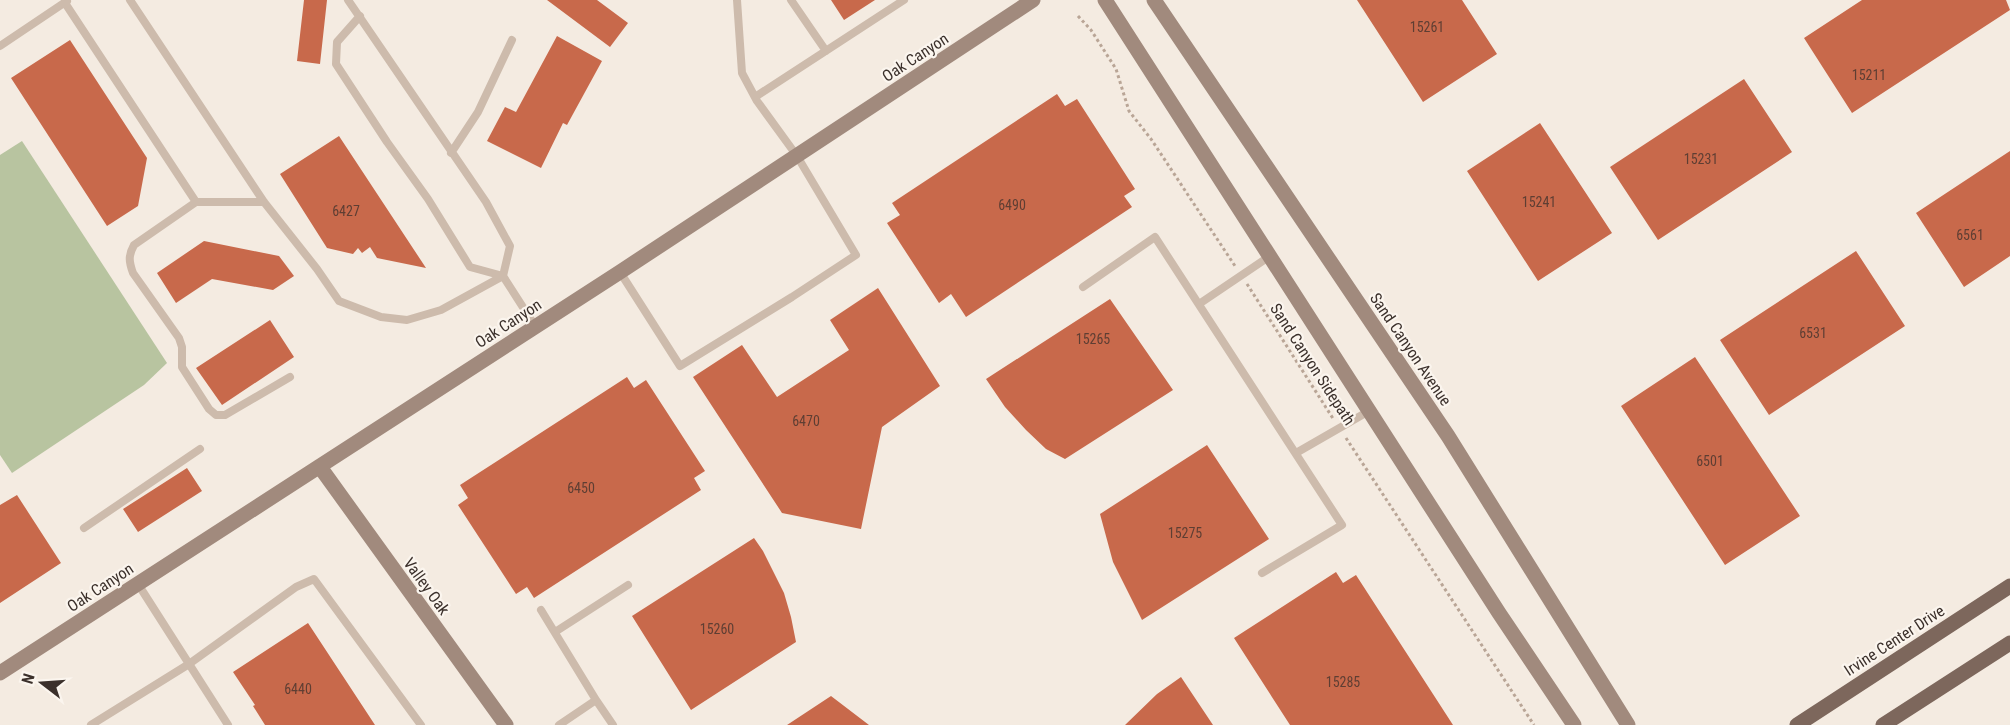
<svg xmlns="http://www.w3.org/2000/svg" width="2010" height="725" viewBox="0 0 2010 725" font-family="'Roboto Condensed',sans-serif">
<style>
.green{fill:#b8c4a0}
.building{fill:#c8694b}
.lines{fill:none;stroke-linecap:round;stroke-linejoin:round}
.path{stroke:#b9a596;stroke-width:3;stroke-dasharray:3 3;stroke-linecap:butt}
.lane{stroke:#cdbbac;stroke-width:8}
.secondary{stroke:#a18a7d;stroke-width:15}
.primary{stroke:#7d675c;stroke-width:15}
.labels{text-anchor:middle;stroke-width:4.5;stroke-linejoin:round;paint-order:stroke}
.number-label{font-size:14px;fill:#5e3e33}
.street-label{font-size:16px;fill:#3b302b;stroke:#fbf5ee}
</style>
<rect width="100%" height="100%" fill="#f4ebe1"/>
<path class="green" d="M 22,141 L 167,363 L 144,385 L 12,473 L 0,455 L 0,155 Z"/>
<path class="building" d="M 304,0 L 327,0 L 320,64 L 297,61 Z
M 547,0 L 597,0 L 628,23 L 610,47 Z
M 831,0 L 875,0 L 844,20 Z
M 1357,0 L 1462,0 L 1497,54 L 1423,102 Z
M 1862,0 L 2006,0 L 2010,10 L 1852,113 L 1804,38 Z
M 557,36 L 602,61 L 567,125 L 563,123 L 541,168 L 487,141 L 505,107 L 516,112 Z
M 70,40 L 147,158 L 138,206 L 107,226 L 11,78 Z
M 1744,79 L 1792,152 L 1658,240 L 1610,167 Z
M 1057,94 L 1065,106 L 1077,99 L 1135,189 L 1124,196 L 1132,207 L 966,317 L 951,294 L 939,303 L 887,223 L 900,215 L 892,203 Z
M 1540,123 L 1612,233 L 1538,281 L 1467,171 Z
M 339,136 L 426,268 L 377,258 L 370,247 L 362,253 L 358,248 L 353,254 L 327,248 L 280,174 Z
M 2010,151 L 2010,256 L 1964,287 L 1916,213 Z
M 204,241 L 279,256 L 294,276 L 273,290 L 212,279 L 176,303 L 157,273 Z
M 1856,251 L 1905,326 L 1769,415 L 1720,340 Z
M 878,288 L 940,386 L 882,427 L 861,529 L 782,513 L 693,377 L 742,345 L 777,397 L 849,350 L 830,320 Z
M 1110,299 L 1173,390 L 1065,459 L 1046,449 L 1026,430 L 1005,407 L 986,379 Z
M 270,320 L 294,357 L 222,405 L 196,368 Z
M 1695,357 L 1800,516 L 1725,565 L 1621,406 Z
M 627,377 L 634,388 L 646,380 L 705,471 L 694,478 L 701,490 L 534,598 L 527,587 L 516,594 L 458,505 L 468,498 L 460,485 Z
M 1207,445 L 1269,539 L 1142,620 L 1113,562 L 1100,514 Z
M 187,468 L 202,491 L 138,532 L 123,509 Z
M 17,495 L 61,563 L 0,603 L 0,505 Z
M 754,538 L 763,551 L 784,593 L 791,617 L 796,642 L 691,710 L 632,616 Z
M 1336,572 L 1343,583 L 1356,575 L 1453,725 L 1290,725 L 1234,638 Z
M 308,623 L 375,725 L 265,725 L 253,706 L 255,705 L 233,672 Z
M 1181,677 L 1213,725 L 1125,725 L 1157,694 Z
M 831,696 L 869,725 L 787,725 Z"/>
<g class="lines">
<path class="path" d="M 1078,16 L 1091,30 L 1116,69 L 1129,111 L 1151,139 L 1235,266
M 1247,284 L 1334,420
M 1346,438 L 1534,725"/>
<path class="lane" d="M 130,0 L 264,202 L 317,269 L 339,301 L 381,317 L 407,320 L 441,310 L 503,276 L 510,246 L 486,202 L 348,0
M 791,0 L 826,51
M 65,3 L 196,202
M 360,16 L 337,42 L 336,64 L 387,142 L 428,199 L 470,267 L 503,276 L 535,326
M 0,46 L 67,1
M 755,97 L 904,0
M 451,153 L 478,112 L 512,40
M 264,202 L 196,202 L 134,245 C 128,256 129,262 133,273 L 179,338 L 182,347 L 182,367 L 209,409 L 216,415 L 225,415 L 290,377
M 620,272 L 680,366 L 792,297 L 856,255 L 797,156 L 757,101 L 742,73 L 737,0
M 1083,287 L 1155,237 L 1342,525 L 1262,573
M 1199,304 L 1270,256
M 1296,453 L 1369,411
M 84,528 L 200,449
M 138,584 L 228,725
M 541,610 L 596,700
M 555,632 L 628,585
M 91,725 L 189,664 L 296,587 L 314,579 L 421,725
M 559,725 L 596,700 L 613,725"/>
<path class="secondary" d="M 1105,0 L 1499,613 L 1574,725
M 1154,0 L 1448,436 L 1628,725
M 320,467 L 506,725
M 0,673 L 620,272 L 1033,0"/>
<path class="primary" d="M 1797,725 L 2010,586
M 1883,725 L 2010,643"/>
</g>
<g class="labels">
<g class="number-label">
<text x="1427" y="32">15261</text>
<text x="1869" y="80">15211</text>
<text x="1701" y="164">15231</text>
<text x="1539" y="207">15241</text>
<text x="1012" y="210">6490</text>
<text x="346" y="216">6427</text>
<text x="1970" y="240">6561</text>
<text x="1813" y="338">6531</text>
<text x="1093" y="344">15265</text>
<text x="806" y="426">6470</text>
<text x="1710" y="466">6501</text>
<text x="581" y="493">6450</text>
<text x="1185" y="538">15275</text>
<text x="717" y="634">15260</text>
<text x="1343" y="687">15285</text>
<text x="298" y="694">6440</text>
</g>
<g class="street-label">
<text transform="translate(915 57) rotate(-33)" y="6">Oak Canyon</text>
<text transform="translate(508 323) rotate(-33)" y="6">Oak Canyon</text>
<text transform="translate(1411 349) rotate(56)" y="6">Sand Canyon Avenue</text>
<text transform="translate(1313 364) rotate(57)" y="6">Sand Canyon Sidepath</text>
<text transform="translate(427 586) rotate(54)" y="6">Valley Oak</text>
<text transform="translate(100 587) rotate(-33)" y="6">Oak Canyon</text>
<text transform="translate(1894 640) rotate(-33)" y="6">Irvine Center Drive</text>
</g>
</g>
<g transform="translate(42 683) rotate(287)" stroke="#fbf5ee" stroke-width="4.5" paint-order="stroke">
<path d="M0-4.5L10 22L0 15L-10 22Z" fill="#3b302b"/>
<text y="-9" font-size="16" font-weight="bold" text-anchor="middle" fill="#3b302b">N</text>
</g>
</svg>
